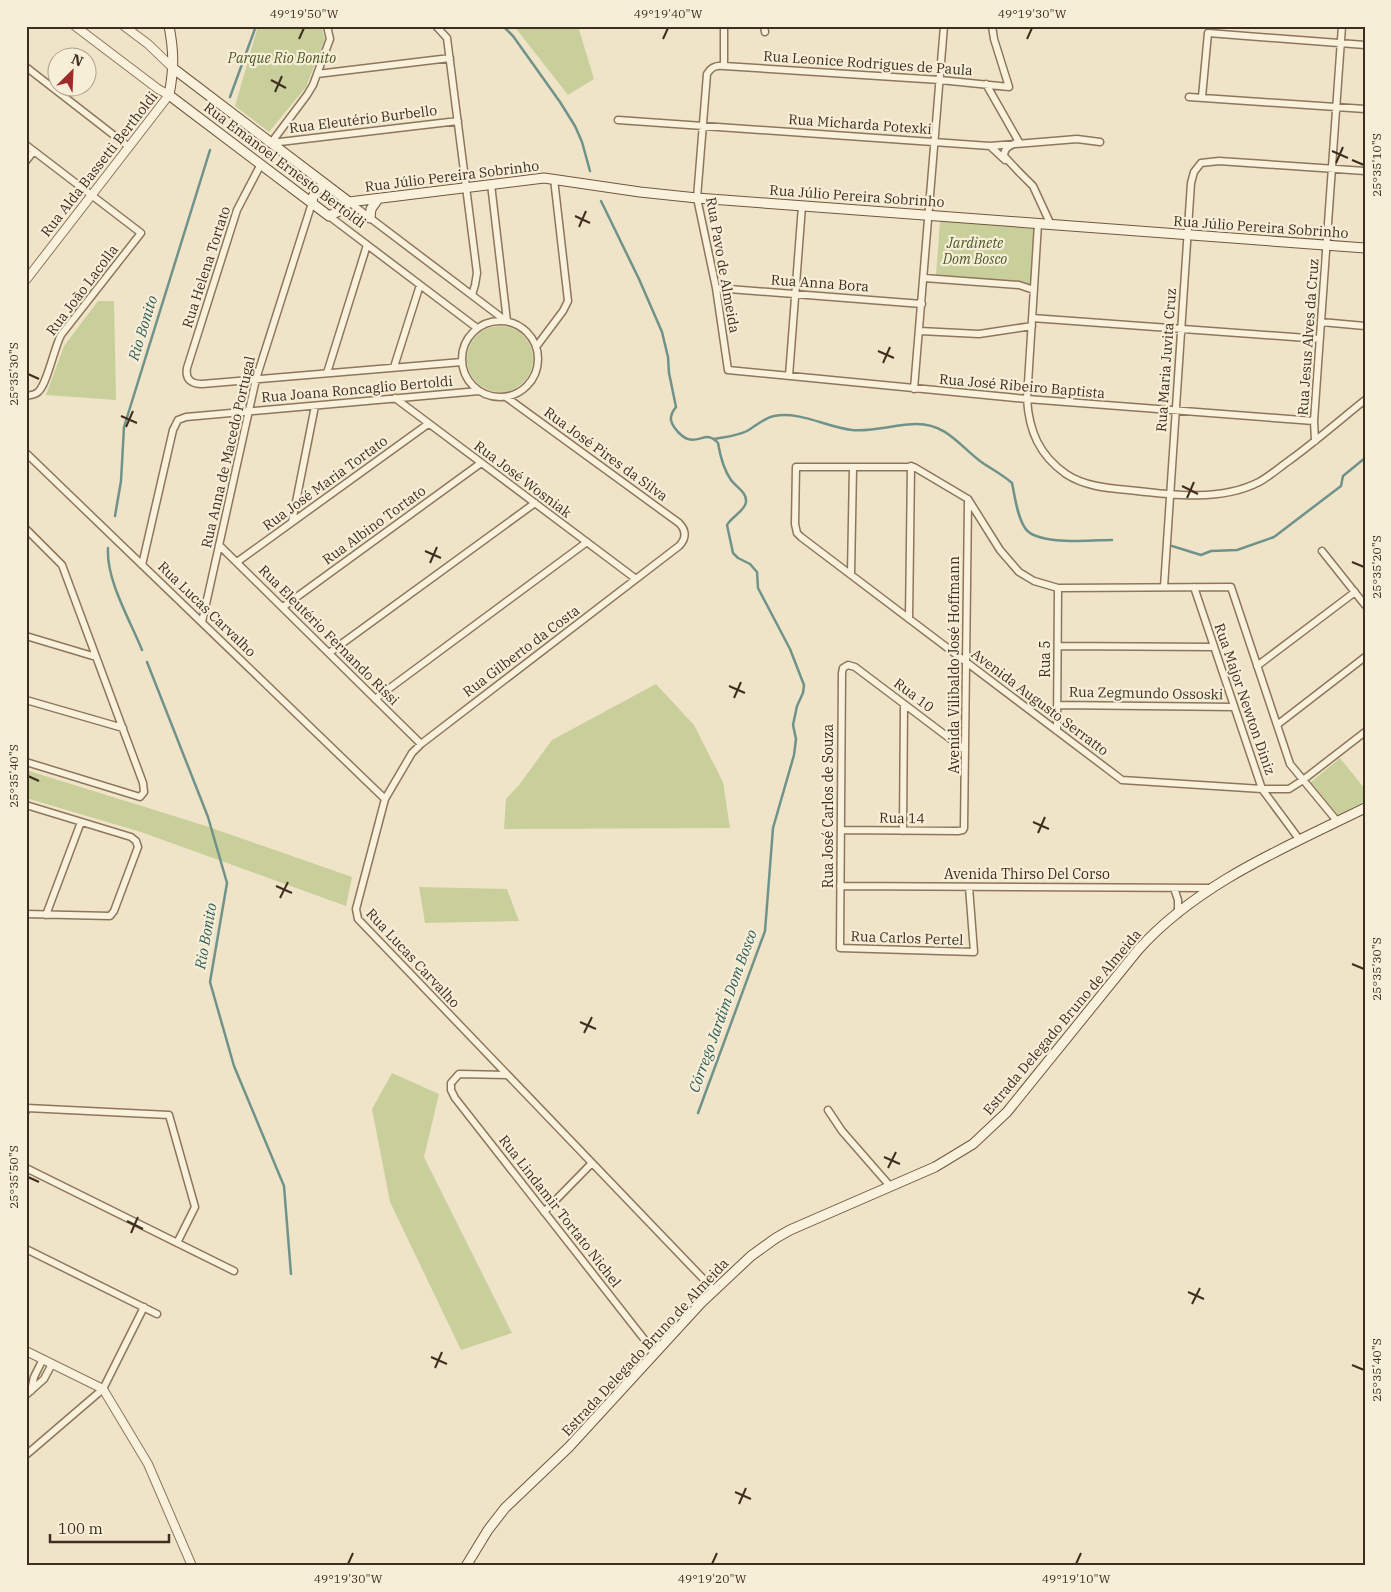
<svg xmlns="http://www.w3.org/2000/svg" width="1391" height="1592" viewBox="0 0 1391 1592" font-family="'IBM Plex Serif',serif">
<style>
.green{fill:#c9cf9b}
.lines{fill:none;stroke-linecap:round;stroke-linejoin:round}
.stream{stroke:#6f938a;stroke-width:2.5}
.minor-casing{stroke:#8d765c;stroke-width:9}
.tertiary-casing{stroke:#8d765c;stroke-width:10}
.secondary-casing{stroke:#6f573f;stroke-width:11}
.minor{stroke:#faf1dc;stroke-width:6}
.tertiary{stroke:#faf1dc;stroke-width:8}
.secondary{stroke:#faf1dc;stroke-width:9}
.ticks{fill:none;stroke:#3d2e20;stroke-width:2}
.labels{text-anchor:middle;stroke-width:4.5;stroke-linejoin:round;paint-order:stroke}
.park-label{font-size:14px;font-style:italic;fill:#4d5a26;stroke:#f7eed8}
.street-label{font-size:14px;fill:#3d2e20;stroke:#f7eed8}
.water-label{font-size:15px;font-style:italic;fill:#2f5d5a;stroke:#f7eed8}
.neatline{fill:none;stroke:#3d2e20;stroke-width:2}
.ticks-label{font-size:12px;text-anchor:middle;fill:#3d2e20}
</style>
<rect width="100%" height="100%" fill="#f0e4c8"/>
<path class="green" d="M 258,26 L 321,26 L 325,39 L 306,87 L 269,132 L 235,106 Z
M 514,26 L 578,26 L 594,79 L 568,95 Z
M 940,220 L 1035,227 L 1031,284 L 936,276 Z
M 98,301 L 114,301 L 116,400 L 46,395 L 64,346 Z
M467 359a33 33 0 1 1 66 0a33 33 0 1 1-66 0Z
M 656,684 L 694,725 L 723,782 L 730,828 L 504,829 L 506,799 L 519,785 L 552,740 Z
M 1340,758 L 1365,789 L 1365,801 L 1338,815 L 1311,782 Z
M 26,770 L 206,826 L 352,877 L 346,906 L 141,832 L 26,798 Z
M 419,887 L 507,889 L 519,921 L 425,923 Z
M 392,1073 L 439,1094 L 424,1157 L 512,1333 L 461,1350 L 390,1202 L 372,1109 Z"/>
<g class="lines">
<path class="stream" d="M 503,26 L 513,36 L 560,102 L 575,126 L 582,142 L 590,171
M 230,97 L 256,26
M 601,201 L 639,279 L 662,332 L 668,357 L 669,373 L 676,407 C 668,417 670,423 678,432 C 681,435 684,438 688,439 C 700,443 707,430 718,443 C 720,455 724,470 731,480 C 736,487 747,492 746,502 C 745,511 731,517 727,525 L 733,553 L 738,558 L 750,564 L 757,572 L 758,588 L 790,649 L 804,685 L 803,693 L 797,706 L 793,725 L 796,739 L 794,755 L 773,828 L 765,931 L 698,1113
M 714,439 C 725,437 737,436 747,431 C 756,426 764,418 774,416 C 800,411 826,427 852,430 C 874,432 895,424 917,424 C 946,424 959,445 980,461 C 991,469 1002,474 1012,483 C 1015,497 1017,516 1025,528 C 1036,546 1093,540 1112,540
M 115,516 L 121,481 L 124,427 L 210,150
M 1172,546 L 1201,555 L 1211,551 L 1237,550 L 1274,537 L 1341,486 L 1343,476 L 1365,458
M 108,548 C 106,580 130,620 142,650
M 147,662 L 208,817 L 227,883 L 210,982 L 234,1066 L 284,1186 L 291,1274"/>
<defs>
<path id="minor" d="M 436,26 L 447,38 L 477,273 L 475,285 L 472,295
M 724,26 L 724,66 C 716,65 711,67 707,74 L 697,198 L 716,288 L 728,370 L 1027,399 L 1314,421
M 764,26 L 765,32
M 724,66 L 940,80 L 1009,87 L 994,39 L 992,26
M 26,67 L 129,147
M 317,74 L 450,58
M 986,84 L 1019,142 C 1011,145 1004,147 1004,156 L 1018,171
M 1189,97 L 1365,109
M 1202,97 L 1208,33 L 1365,45
M 618,120 L 990,146 L 1077,139 L 1100,142
M 271,143 L 458,121
M 271,143 L 307,95 L 313,85 L 330,39 L 327,26
M 26,145 L 141,233 L 61,335 C 54,348 47,385 38,392 C 35,395 30,395 26,396
M 990,146 L 1005,160
M 26,161 L 34,151
M 261,164 L 237,210 L 187,368 C 185,380 192,384 202,384 L 462,362
M 1017,170 L 1033,186 L 1051,225
M 491,184 L 507,321
M 349,202 L 506,321
M 329,216 L 477,328
M 1038,224 L 1027,399 C 1029,431 1039,455 1066,474 C 1084,486 1106,488 1128,490 C 1170,495 1220,502 1259,482 C 1270,476 1280,467 1290,460 C 1316,441 1340,420 1365,400
M 924,278 L 1019,285 L 1034,290
M 716,288 L 922,304
M 1032,318 L 1320,339
M462 359a38 38 0 1 1 76 0a38 38 0 1 1-76 0Z
M 1321,322 L 1365,326
M 920,331 L 979,334 L 1032,326
M 536,347 L 563,311 L 568,301 L 554,179
M 394,367 L 420,285
M 327,373 L 367,245
M 789,376 L 802,206
M 914,389 L 944,26
M 395,398 L 636,579
M 1315,441 L 1314,421 L 1321,322 L 1342,26
M 26,453 L 385,799 L 356,909 L 358,919 L 714,1290
M 292,522 L 315,406
M 26,529 L 62,565 L 143,783 L 144,792 L 140,797 L 26,762
M 219,545 L 421,744
M 1322,551 L 1365,605
M 237,562 L 428,424
M 142,565 L 173,430 L 178,420 L 186,417 L 479,391
M 851,575 L 853,467
M 1164,587 L 1191,183 L 1194,172 L 1201,163 L 1219,161 L 1365,171
M 1194,587 L 1262,789 L 1299,839
M 283,607 L 481,463
M 909,619 L 911,466
M 202,622 L 256,379 L 312,203
M 26,636 L 96,657
M 1058,646 L 1214,647
M 329,653 L 535,503
M 1257,666 L 1355,592
M 375,699 L 587,542
M 26,700 L 123,728
M 1057,705 L 1234,707
M 1277,725 L 1365,657
M 1057,731 L 1058,588
M 965,750 L 855,667 L 848,665 L 843,668 L 842,673 L 840,948 L 974,952 L 969,887
M 385,799 L 412,753 L 421,744 L 679,546 C 687,538 686,530 679,523 L 506,397
M 26,805 L 131,837 L 136,841 L 138,847 L 114,911 L 110,916 L 26,914
M 1337,821 L 1290,764 L 1231,587 L 1058,588 L 1034,581 L 1019,572 L 1000,550 L 968,499 L 914,467 L 796,467 L 795,524 L 797,533 L 801,537 L 1122,780 L 1262,789 L 1289,789 L 1303,780 L 1365,732
M 841,830 L 958,831 L 963,830 L 964,828 L 968,501
M 903,831 L 904,704
M 840,886 L 1211,888
M 1174,888 L 1178,900 L 1178,914
M 46,915 L 81,822
M 507,1075 L 459,1074 L 451,1083 L 451,1090 L 455,1098 L 655,1353
M 828,1110 L 842,1131 L 890,1186
M 26,1111 L 27,1108 L 169,1115 L 195,1207 L 177,1243
M 26,1168 L 234,1271
M 544,1212 L 592,1163
M 26,1249 L 157,1314
M 31,1391 L 34,1377 L 43,1359
M 26,1395 L 44,1379 L 52,1364
M 26,1455 L 103,1389 L 144,1307"/>
<path id="tertiary" d="M 124,26 L 148,44 L 174,69
M 26,280 L 169,95 L 158,89 L 75,26
M 26,1351 L 103,1389 L 148,1464 L 192,1566"/>
<path id="secondary" d="M 169,26 C 174,52 174,69 169,95 L 329,216 L 341,210 L 349,202
M 174,69 L 349,202
M 349,202 L 544,178 L 640,192 L 697,198 L 1365,248
M 312,203 C 313,192 317,189 326,185
M 370,218 L 371,209 L 378,199
M 466,1566 L 488,1530 L 505,1508 L 569,1447 L 701,1303 L 751,1256 L 776,1238 L 790,1230 L 935,1167 L 973,1144 L 1007,1112 L 1138,950 C 1198,883 1286,847 1365,808"/>
</defs>
<use href="#minor" class="minor-casing"/>
<use href="#tertiary" class="tertiary-casing"/>
<use href="#secondary" class="secondary-casing"/>
<use href="#minor" class="minor"/>
<use href="#tertiary" class="tertiary"/>
<use href="#secondary" class="secondary"/>
</g>
<path class="ticks" d="M 299,39 L 304,28M 663,39 L 668,28M 1027,39 L 1032,28M 271,80 L 286,88M 275,92 L 282,76M 1332,151 L 1348,158M 1352,160 L 1364,165M 1336,163 L 1343,147M 575,216 L 590,223M 579,227 L 586,211M 878,351 L 894,358M 883,363 L 890,347M 28,374 L 39,379M 121,416 L 137,423M 126,427 L 133,411M 1182,486 L 1198,494M 1187,498 L 1194,482M 425,551 L 441,558M 1352,562 L 1364,567M 430,563 L 437,547M 729,686 L 745,693M 734,698 L 741,682M 28,776 L 39,781M 1033,822 L 1049,829M 1038,833 L 1045,817M 276,886 L 292,893M 280,898 L 288,882M 1352,964 L 1364,969M 580,1022 L 596,1029M 584,1033 L 592,1017M 884,1157 L 900,1164M 888,1168 L 896,1152M 28,1177 L 39,1182M 127,1221 L 143,1229M 131,1233 L 138,1217M 1188,1292 L 1204,1299M 1192,1304 L 1200,1288M 431,1357 L 447,1364M 1352,1365 L 1364,1370M 435,1368 L 442,1352M 735,1492 L 751,1499M 739,1504 L 746,1488M 348,1564 L 353,1553M 712,1564 L 717,1553M 1076,1564 L 1081,1553"/>
<g class="labels">
<g class="park-label">
<text x="282" y="63">Parque Rio Bonito</text>
<text x="975" y="248">Jardinete<tspan x="975" dy="16">Dom Bosco</tspan></text>
</g>
<g class="street-label">
<text transform="translate(868 63) rotate(4)" y="5">Rua Leonice Rodrigues de Paula</text>
<text transform="translate(363 119) rotate(-7)" y="5">Rua Eleutério Burbello</text>
<text transform="translate(860 124) rotate(4)" y="5">Rua Micharda Potexki</text>
<text transform="translate(99 164) rotate(-52)" y="5">Rua Alda Bassetti Bertholdi</text>
<text transform="translate(285 165) rotate(37)" y="5">Rua Emanoel Ernesto Bertoldi</text>
<text transform="translate(452 176) rotate(-7)" y="5">Rua Júlio Pereira Sobrinho</text>
<text transform="translate(857 196) rotate(4)" y="5">Rua Júlio Pereira Sobrinho</text>
<text transform="translate(1261 227) rotate(4)" y="5">Rua Júlio Pereira Sobrinho</text>
<text transform="translate(723 265) rotate(80)" y="5">Rua Pavo de Almeida</text>
<text transform="translate(206 267) rotate(-72)" y="5">Rua Helena Tortato</text>
<text transform="translate(820 283) rotate(4)" y="5">Rua Anna Bora</text>
<text transform="translate(82 290) rotate(-53)" y="5">Rua João Lacolla</text>
<text transform="translate(1308 337) rotate(-86)" y="5">Rua Jesus Alves da Cruz</text>
<text transform="translate(1166 360) rotate(-86)" y="5">Rua Maria Juvita Cruz</text>
<text transform="translate(1022 386) rotate(5)" y="5">Rua José Ribeiro Baptista</text>
<text transform="translate(357 389) rotate(-5)" y="5">Rua Joana Roncaglio Bertoldi</text>
<text transform="translate(228 452) rotate(-77)" y="5">Rua Anna de Macedo Portugal</text>
<text transform="translate(606 454) rotate(36)" y="5">Rua José Pires da Silva</text>
<text transform="translate(523 479) rotate(37)" y="5">Rua José Wosniak</text>
<text transform="translate(325 483) rotate(-36)" y="5">Rua José Maria Tortato</text>
<text transform="translate(374 525) rotate(-36)" y="5">Rua Albino Tortato</text>
<text transform="translate(207 609) rotate(44)" y="5">Rua Lucas Carvalho</text>
<text transform="translate(329 635) rotate(45)" y="5">Rua Eleutério Fernando Rissi</text>
<text transform="translate(521 651) rotate(-37)" y="5">Rua Gilberto da Costa</text>
<text transform="translate(1045 659) rotate(-90)" y="5">Rua 5</text>
<text transform="translate(954 665) rotate(-90)" y="5">Avenida Vilibaldo José Hoffmann</text>
<text transform="translate(1146 693) rotate(1)" y="5">Rua Zegmundo Ossoski</text>
<text transform="translate(914 695) rotate(37)" y="5">Rua 10</text>
<text transform="translate(1245 699) rotate(71)" y="5">Rua Major Newton Diniz</text>
<text transform="translate(1040 702) rotate(37)" y="5">Avenida Augusto Serratto</text>
<text transform="translate(828 806) rotate(-90)" y="5">Rua José Carlos de Souza</text>
<text transform="translate(902 818) rotate(1)" y="5">Rua 14</text>
<text x="1027" y="879">Avenida Thirso Del Corso</text>
<text transform="translate(907 938) rotate(2)" y="5">Rua Carlos Pertel</text>
<text transform="translate(413 958) rotate(47)" y="5">Rua Lucas Carvalho</text>
<text transform="translate(1062 1022) rotate(-50)" y="5">Estrada Delegado Bruno de Almeida</text>
<text transform="translate(560 1211) rotate(52)" y="5">Rua Lindamir Tortato Nichel</text>
<text transform="translate(645 1347) rotate(-47)" y="5">Estrada Delegado Bruno de Almeida</text>
</g>
<g class="water-label">
<text transform="translate(143 328) rotate(-73)" y="5">Rio Bonito</text>
<text transform="translate(206 936) rotate(-80)" y="5">Rio Bonito</text>
<text transform="translate(723 1011) rotate(-70)" y="5">Córrego Jardim Dom Bosco</text>
</g>
</g>
<rect width="1391" height="1592" fill="none" stroke="#f7eed8" stroke-width="55"/>
<g transform="translate(72 72) rotate(24)"><circle r="24" fill="#f7eed8" stroke="#ada18e"/>
<path d="M0-4L9 19L0 12L-9 19Z" fill="#9e2a2b"/>
<text y="-8" font-size="14" font-weight="bold" text-anchor="middle" fill="#3d2e20">N</text>
</g>
<path d="M50 1534v8h119v-8" fill="none" stroke="#3d2e20" stroke-width="2.5"/>
<text x="58" y="1534" font-size="15" fill="#3d2e20" stroke="#f7eed8" stroke-width="4" paint-order="stroke">100 m</text>
<rect x="28" y="28" width="1336" height="1536" class="neatline"/>
<g class="ticks-label">
<text x="304" y="18">49°19'50"W</text>
<text x="668" y="18">49°19'40"W</text>
<text x="1032" y="18">49°19'30"W</text>
<text transform="translate(1377 165) rotate(-90)" y="4">25°35'10"S</text>
<text transform="translate(14 374) rotate(-90)" y="4">25°35'30"S</text>
<text transform="translate(1377 567) rotate(-90)" y="4">25°35'20"S</text>
<text transform="translate(14 776) rotate(-90)" y="4">25°35'40"S</text>
<text transform="translate(1377 969) rotate(-90)" y="4">25°35'30"S</text>
<text transform="translate(14 1177) rotate(-90)" y="4">25°35'50"S</text>
<text transform="translate(1377 1370) rotate(-90)" y="4">25°35'40"S</text>
<text x="348" y="1583">49°19'30"W</text>
<text x="712" y="1583">49°19'20"W</text>
<text x="1076" y="1583">49°19'10"W</text>
</g>
</svg>
